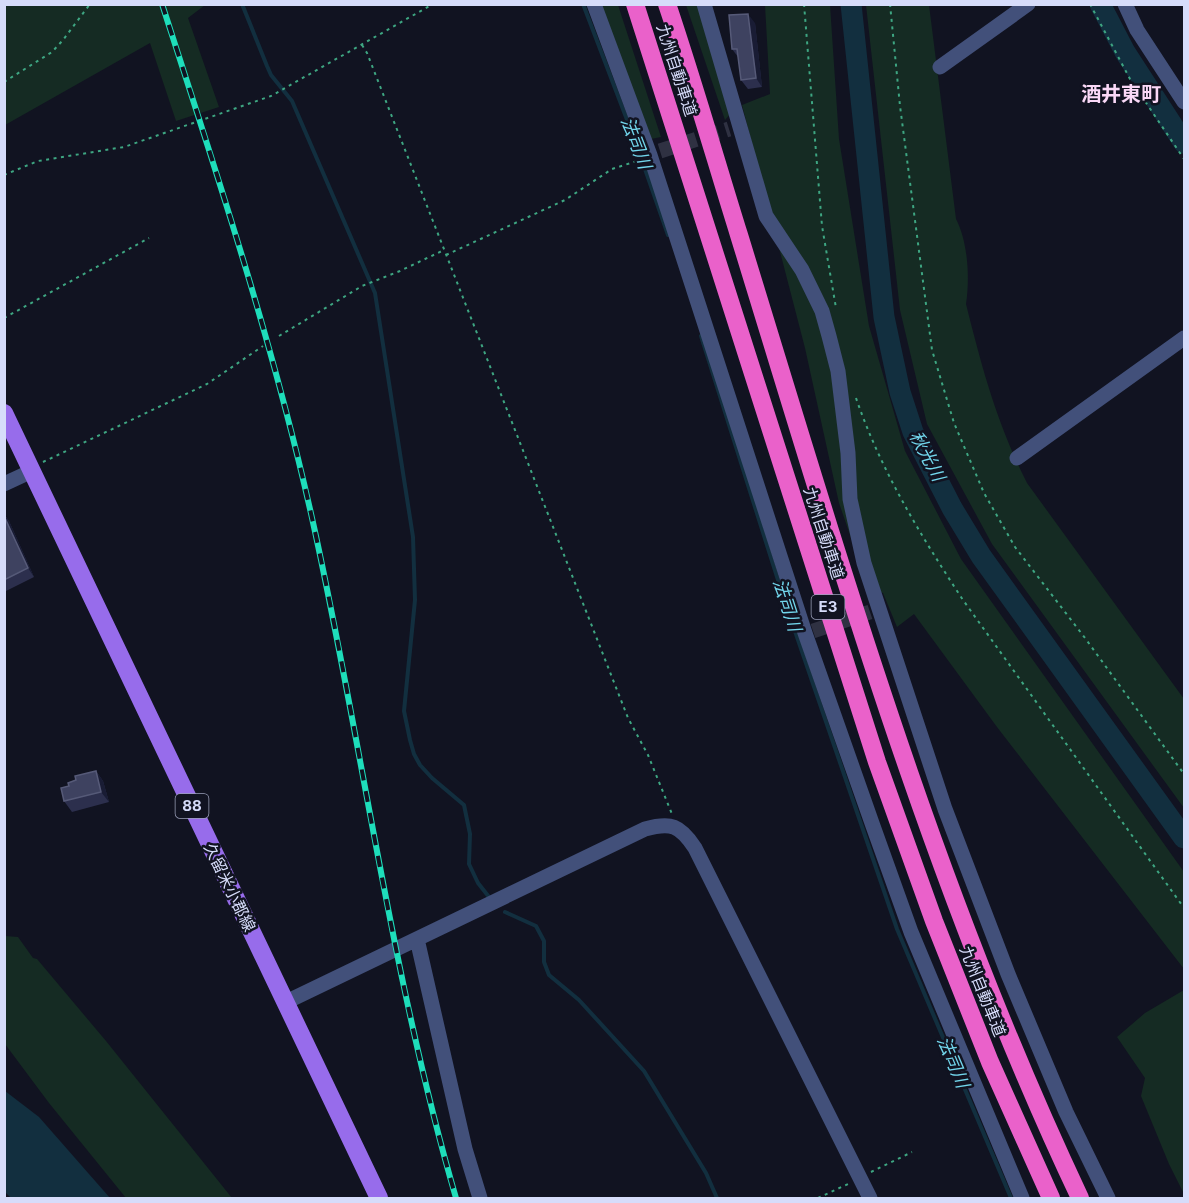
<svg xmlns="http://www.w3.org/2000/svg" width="1189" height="1203" viewBox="0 0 1189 1203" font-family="Inter,'Noto Sans JP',sans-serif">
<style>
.green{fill:#152b23}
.water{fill:#122f3f}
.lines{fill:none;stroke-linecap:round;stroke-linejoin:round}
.stream{stroke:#122f3f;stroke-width:4}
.river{stroke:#122f3f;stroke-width:21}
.minor-tunnel{stroke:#2f3142;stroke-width:15;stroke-dasharray:15 8;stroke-linecap:butt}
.path{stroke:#3ea682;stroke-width:2;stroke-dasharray:3 4.5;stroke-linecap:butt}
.minor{stroke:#42507a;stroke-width:15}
.major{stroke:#976ceb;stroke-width:18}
.highway{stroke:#ea61ca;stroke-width:18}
.rail-casing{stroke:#1edebb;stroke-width:6}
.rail{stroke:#111321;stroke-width:4;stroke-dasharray:11;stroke-linecap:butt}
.wall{fill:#2c2f4d}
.shaded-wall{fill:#191c34}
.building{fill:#3e4260;stroke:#565a78;stroke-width:1.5}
.labels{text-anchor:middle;stroke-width:5;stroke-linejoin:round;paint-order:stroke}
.shield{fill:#111321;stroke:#9ba0b9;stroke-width:1.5}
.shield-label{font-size:15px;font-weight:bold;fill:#d6dcfa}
.street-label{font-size:16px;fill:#d6dcfa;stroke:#111321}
.water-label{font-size:18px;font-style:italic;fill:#72d6ec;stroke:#111321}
.quarter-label{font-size:20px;font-weight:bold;fill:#fad8f7;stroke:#111321}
</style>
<rect width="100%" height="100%" fill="#111321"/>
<path class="green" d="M 5,4 L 205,5 L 188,18 L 219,107 L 176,121 L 150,43 L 5,125 Z
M 600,5 L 618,5 L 661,137 L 651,139 Z
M 686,5 L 699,5 L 733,111 L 725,120 Z
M 765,5 L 830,5 L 839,139 L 869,326 L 905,451 L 961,559 L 1184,872 L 1184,969 L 997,727 L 914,614 L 897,627 L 883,593 L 868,587 L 839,503 L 805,348 L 742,105 L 770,94 Z
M 866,5 L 929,5 L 956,219 C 968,242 970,278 966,304 C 982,368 997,424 1027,483 L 1184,699 L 1184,808 L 992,544 L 927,424 L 900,310 Z
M 5,936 L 18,937 L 33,958 L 37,959 L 106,1041 L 232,1198 L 126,1198 L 49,1103 L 5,1044 Z
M 1184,990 L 1184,1194 L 1169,1164 L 1141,1096 L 1145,1078 L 1117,1037 L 1145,1013 Z"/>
<path class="water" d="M 5,1091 L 39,1117 L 110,1198 L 11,1198 L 5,1192 Z"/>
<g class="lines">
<path class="stream" d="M 242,4 L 267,66 L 271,75 L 292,101 L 375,293 L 413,537 L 415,600 L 404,711 L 410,740 L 414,754 L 420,765 L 432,778 L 464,805 L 470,834 L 469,864 L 478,883 L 489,897
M 583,4 L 637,146 L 668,235
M 701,336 L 784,599 L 897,929 L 1011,1198
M 505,912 L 536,926 L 544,941 L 544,962 L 549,975 L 579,1000 L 644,1071 L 706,1173 L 717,1198"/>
<path class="river" d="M 851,4 L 884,317 L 900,392 L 913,432 L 952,508 L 981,556 L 1184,838
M 1100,4 L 1125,52 L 1184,143"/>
<path class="minor-tunnel" d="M 660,151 L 729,129
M 813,631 L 870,612"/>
<path class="path" d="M 804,4 L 822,226 L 836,308
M 890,4 L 900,106 L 932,350 L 954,423 L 984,493 L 1015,547 L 1085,638 L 1184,774
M 1090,4 L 1130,79 L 1184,159
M 362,45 L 367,53 L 628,718 L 648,755 L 672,814
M 4,82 L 52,52 L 63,40 L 90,4
M 4,175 L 38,161 L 124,147 L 271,96 L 433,4
M 446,255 L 565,200 L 612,169 L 640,160
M 4,318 L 149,238
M 279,336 L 362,286 L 400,271 L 444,250
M 856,398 C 881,471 921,536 963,600 L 1184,908
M 43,462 L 207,384 L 263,346
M 871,1172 L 912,1152
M 818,1198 L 848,1184"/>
<path class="minor" d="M 594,4 L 650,155 L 805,633 L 873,826 L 911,932 L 1022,1198
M 704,4 L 766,216 L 802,270 L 822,311 L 829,336 L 838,371 L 848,453 L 850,499 L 864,563 L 945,809 L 1008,974 L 1066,1112 L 1108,1198
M 1125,4 L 1137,30 L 1184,102
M 940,67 L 1028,4
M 1017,458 L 1184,338
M 4,484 L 32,471
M 417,939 L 465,1149 L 480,1198
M 286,1002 L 645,829 C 671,822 680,825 695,848 L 870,1198"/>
<path class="major" d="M 4,413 L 379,1198"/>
<path class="highway" d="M 635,4 L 877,762 L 934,921 L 990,1062 L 1051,1198
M 667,4 C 693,81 715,158 739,235 C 839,560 934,890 1080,1198"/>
<defs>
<path id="rail" d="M 162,4 C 218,177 275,349 314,527 C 363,751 392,978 456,1198"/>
</defs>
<use href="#rail" class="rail-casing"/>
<use href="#rail" class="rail"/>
</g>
<path class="wall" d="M 755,23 L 762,87 L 748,89 L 741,80 L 738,57 L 732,49 Z
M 4,514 L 9,521 L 34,577 L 4,592 Z
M 96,771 L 103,781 L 109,802 L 72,812 L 64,801 L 69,786 L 76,780 Z"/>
<path class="shaded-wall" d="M 748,14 L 755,23 L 762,87 L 756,78 Z
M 4,514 L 9,521 L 34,577 L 28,568 Z
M 96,771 L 103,781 L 109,802 L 101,792 Z"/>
<path class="building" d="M 748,14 L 756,78 L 741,80 L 737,49 L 732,49 L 729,15 Z
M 4,516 L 28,568 L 4,580 Z
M 96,771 L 101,792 L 64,801 L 61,788 L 69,786 L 68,783 L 76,780 L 75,776 Z"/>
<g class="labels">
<g class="shield">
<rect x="811.5" y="595" width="33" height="24" rx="4.5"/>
<rect x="175.5" y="794" width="33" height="24" rx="4.5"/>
</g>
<g class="shield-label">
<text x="828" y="612">E3</text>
<text x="192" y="811">88</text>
</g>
<g class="street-label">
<text transform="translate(677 70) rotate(72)" y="6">九州自動車道</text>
<text transform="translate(824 533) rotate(72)" y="6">九州自動車道</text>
<text transform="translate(230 887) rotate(64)" y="6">久留米小郡線</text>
<text transform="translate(983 991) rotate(68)" y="6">九州自動車道</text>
</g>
<g class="water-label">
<text transform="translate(636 143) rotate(69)" y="6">法司川</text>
<text transform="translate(927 456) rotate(62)" y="6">秋光川</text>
<text transform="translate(787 605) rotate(72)" y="6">法司川</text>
<text transform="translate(953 1062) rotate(67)" y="6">法司川</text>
</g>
<g class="quarter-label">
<text x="1121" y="101">酒井東町</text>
</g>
</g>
<rect width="1189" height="1203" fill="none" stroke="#d6dcfa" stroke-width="12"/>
</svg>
